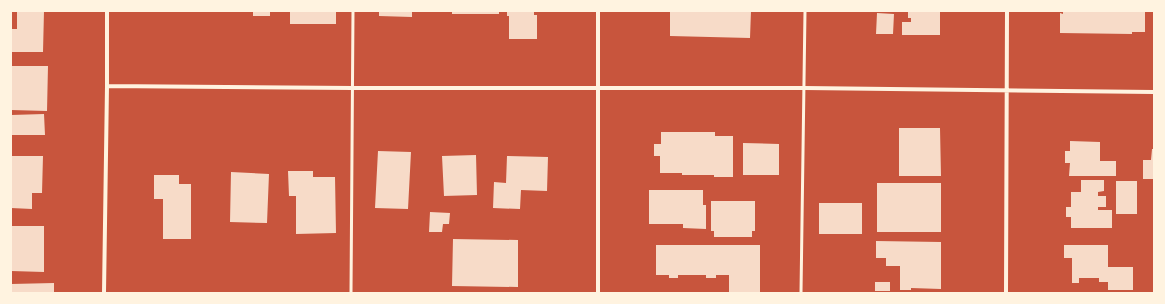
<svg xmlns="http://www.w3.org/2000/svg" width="1165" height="304" viewBox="0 0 1165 304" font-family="'PT Sans Narrow',sans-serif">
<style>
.building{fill:#f7dbc8}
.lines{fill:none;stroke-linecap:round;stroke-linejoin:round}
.service{stroke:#fff3e0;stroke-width:3}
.minor{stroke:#fff3e0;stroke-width:4}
</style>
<rect width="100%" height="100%" fill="#c8553d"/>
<path class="building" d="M 17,11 L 44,11 L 43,52 L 11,52 L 11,29 L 17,29 Z
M 253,11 L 270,11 L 270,16 L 253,16 Z
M 290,11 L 336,11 L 336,24 L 290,24 Z
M 379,11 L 412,11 L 412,17 L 379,16 Z
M 452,11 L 499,11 L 499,14 L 452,14 Z
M 507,11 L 534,11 L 534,15 L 537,15 L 537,39 L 509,39 L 509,16 L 507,16 Z
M 670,11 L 751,11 L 750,38 L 670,36 Z
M 908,11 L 940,11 L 940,35 L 902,35 L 902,22 L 911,22 L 911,18 L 908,18 Z
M 1063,11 L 1145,11 L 1145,32 L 1132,32 L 1132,34 L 1060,33 L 1060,13 L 1063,14 Z
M 877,13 L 894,14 L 893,34 L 876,34 Z
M 11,66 L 48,66 L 47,111 L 11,110 Z
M 44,114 L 45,135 L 12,135 L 11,115 Z
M 899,128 L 940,128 L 941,176 L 899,176 Z
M 661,132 L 715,132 L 715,136 L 733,136 L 733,177 L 714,177 L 714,175 L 682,175 L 682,173 L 660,173 L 660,156 L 654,156 L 654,144 L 661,144 Z
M 1070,141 L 1100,142 L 1100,161 L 1116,161 L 1116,176 L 1069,176 L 1070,163 L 1065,163 L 1065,151 L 1070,151 Z
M 743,143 L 779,144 L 779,175 L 743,175 Z
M 1152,149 L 1154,149 L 1154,179 L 1143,179 L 1143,160 L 1151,160 Z
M 378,151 L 411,152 L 408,209 L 375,208 Z
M 476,155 L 477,195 L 444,196 L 442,156 Z
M 11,156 L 43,156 L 42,193 L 32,193 L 32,209 L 11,208 Z
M 507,156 L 548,157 L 547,191 L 521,190 L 520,209 L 493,208 L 494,182 L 506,183 Z
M 288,171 L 313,171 L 313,177 L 335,177 L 336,233 L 296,234 L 296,196 L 289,196 Z
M 231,172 L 269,174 L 267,223 L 230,222 Z
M 154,175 L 179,175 L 179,184 L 191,184 L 191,239 L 163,239 L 163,199 L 154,199 Z
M 1081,180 L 1104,180 L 1104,191 L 1098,192 L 1098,196 L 1106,196 L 1106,207 L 1098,207 L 1098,210 L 1112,210 L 1112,228 L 1071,228 L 1071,217 L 1066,217 L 1066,207 L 1071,207 L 1071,192 L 1081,192 Z
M 1116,181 L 1137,181 L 1137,214 L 1116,214 Z
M 877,183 L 941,183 L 941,232 L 877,232 Z
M 649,190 L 703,190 L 703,205 L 706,205 L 706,229 L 683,228 L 683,224 L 649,224 Z
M 711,201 L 755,201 L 755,231 L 752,231 L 752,237 L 714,237 L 714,231 L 711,231 Z
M 819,203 L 862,203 L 862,234 L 819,234 Z
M 430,212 L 450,213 L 449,224 L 443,224 L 442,232 L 429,232 Z
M 11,226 L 44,226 L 44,272 L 11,271 Z
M 453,239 L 518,240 L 518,287 L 452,286 Z
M 876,241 L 941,242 L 941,289 L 911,288 L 911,290 L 900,290 L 900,266 L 886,266 L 886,258 L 876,258 Z
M 656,245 L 760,245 L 760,293 L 729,293 L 729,275 L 716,275 L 716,278 L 706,278 L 706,275 L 678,275 L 678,278 L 669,278 L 669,275 L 656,275 Z
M 1064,245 L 1108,245 L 1108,267 L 1133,267 L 1133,290 L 1108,290 L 1108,282 L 1099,282 L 1099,278 L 1079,278 L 1079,283 L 1072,283 L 1072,258 L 1064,258 Z
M 875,282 L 890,282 L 890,291 L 875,291 Z
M 54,283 L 54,293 L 11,293 L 11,284 Z"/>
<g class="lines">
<path class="service" d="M 351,293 L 353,11
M 801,293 L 805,11"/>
<path class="minor" d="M 598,11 L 598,293
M 107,86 L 353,88 L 805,88 L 1154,92
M 104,293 L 107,86 L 107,11
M 1006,293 L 1007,11"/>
</g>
<rect width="1165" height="304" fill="none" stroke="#fff3e0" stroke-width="24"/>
</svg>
